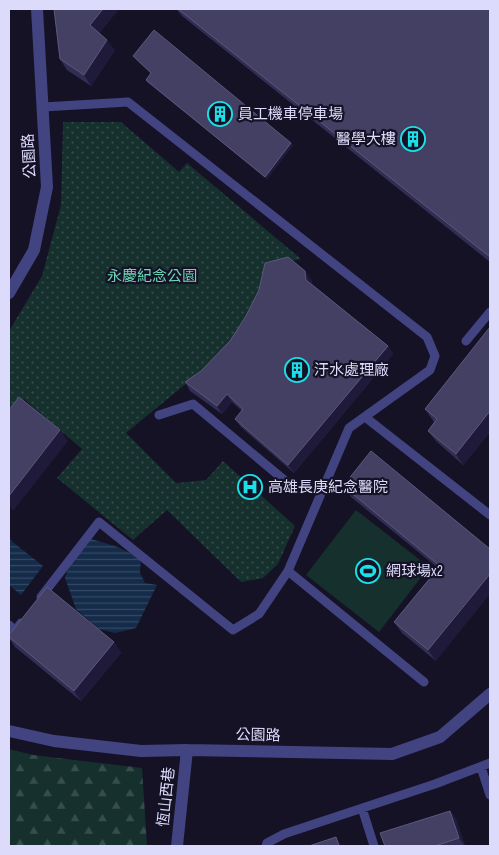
<svg xmlns="http://www.w3.org/2000/svg" width="499" height="855" viewBox="0 0 499 855" font-family="'Sofia Sans Condensed','Noto Sans TC',sans-serif">
<style>
.grass{fill:url(#grass-dots)}
.forest{fill:url(#forest-firs)}
.garden{fill:#16302d}
.water{fill:url(#water-rules)}
.lines{fill:none;stroke-linecap:round;stroke-linejoin:round}
.lane{stroke:#424381;stroke-width:9}
.street{stroke:#424381;stroke-width:12}
.wall{fill:#322d52}
.shaded-wall{fill:#1f1a39}
.building{fill:#444064;stroke:#5c587c}
.labels{text-anchor:middle;stroke-width:4.5;stroke-linejoin:round;paint-order:stroke}
.poi-label{font-size:15px;fill:#dddbfb;stroke:#151226;text-anchor:start}
.street-label{font-size:15px;fill:#dddbfb;stroke:#151226}
.park-label{font-size:15px;fill:#6dd5b5;stroke:#151226}
</style>
<defs>
<pattern id="grass-dots" width="8" height="8" patternUnits="userSpaceOnUse" patternTransform="scale(1.25)"><rect width="8" height="8" fill="#16302d"/><path d="M2 2h.1M6 6h.1" fill="none" stroke="#374d4c" stroke-width="1.8" stroke-linecap="round"/></pattern>
<pattern id="forest-firs" width="22" height="20" patternUnits="userSpaceOnUse" patternTransform="scale(1.25)"><rect width="22" height="20" fill="#16302d"/><path d="M5 1l3.5 6h-7zM16 11l3.5 6h-7z" fill="#374d4c"/></pattern>
<pattern id="water-rules" width="6" height="5" patternUnits="userSpaceOnUse" patternTransform="scale(1.25)"><rect width="6" height="5" fill="#142b49"/><path d="M0 2.5h6" fill="none" stroke="#364964"/></pattern>
</defs>
<rect width="100%" height="100%" fill="#151226"/>
<path class="grass" d="M 63,122 L 121,122 L 179,172 L 187,163 L 301,259 L 265,267 L 261,294 L 232,346 L 126,433 L 176,483 L 206,480 L 223,461 L 295,526 L 278,564 L 263,578 L 241,582 L 167,510 L 133,540 L 57,478 L 82,449 L 24,399 L 9,419 L 9,331 L 42,276 L 61,205 Z"/>
<path class="forest" d="M 9,749 L 33,755 L 142,768 L 147,846 L 9,846 Z"/>
<path class="garden" d="M 356,510 L 429,567 L 379,632 L 306,575 Z"/>
<path class="water" d="M 9,539 L 43,566 L 21,595 L 9,585 Z
M 91,539 L 115,546 L 141,558 L 140,573 L 145,583 L 157,585 L 136,628 L 115,633 L 99,629 L 76,609 L 65,578 L 69,565 Z"/>
<g class="lines">
<path class="lane" d="M 466,341 L 490,312
M 159,415 L 193,404 L 295,489 L 324,488
M 365,417 L 490,515
M 288,571 L 424,682
M 41,597 L 99,522 L 233,630 L 259,614 L 288,571 L 349,428 L 430,370 L 435,356 L 427,337 L 128,102 L 43,107
M 9,625 L 15,631 L 21,623
M 481,767 L 490,795
M 362,808 L 374,846
M 266,846 L 267,843 L 284,834 L 435,784 L 490,763"/>
<path class="street" d="M 9,293 L 34,250 L 47,187 L 37,9
M 9,731 L 54,741 L 141,751 L 187,750 L 392,754 L 440,737 L 490,694
M 177,846 L 187,750"/>
</g>
<path class="wall" d="M 54,9 L 119,9 L 99,33 L 115,50 L 91,86 L 67,70 L 60,59 Z
M 176,9 L 490,9 L 490,262 L 182,16 Z
M 133,56 L 291,143 L 293,145 L 267,179 L 147,82 L 146,80 L 151,73 Z
M 311,279 L 312,284 L 388,346 L 393,354 L 294,473 L 241,427 L 235,419 L 242,411 L 232,402 L 222,414 L 190,391 L 185,382 L 201,371 L 230,341 L 246,316 Z
M 490,327 L 490,432 L 463,465 L 436,441 L 428,431 L 434,422 L 425,409 Z
M 343,486 L 490,549 L 436,661 L 402,633 L 394,622 L 438,568 L 351,497 Z
M 9,635 L 114,642 L 121,653 L 81,701 L 15,647 L 9,638 Z
M 450,811 L 456,819 L 465,846 L 385,846 Z"/>
<path class="shaded-wall" d="M 103,9 L 119,9 L 97,36 L 90,25 Z
M 107,40 L 115,50 L 91,86 L 84,75 Z
M 291,143 L 293,145 L 267,179 L 265,177 Z
M 305,271 L 311,279 L 312,288 L 306,280 Z
M 388,346 L 393,354 L 294,473 L 288,465 Z
M 227,394 L 232,402 L 222,414 L 217,406 Z
M 490,411 L 490,432 L 463,465 L 456,454 Z
M 60,430 L 68,441 L 13,511 L 9,505 L 9,496 Z
M 490,574 L 490,594 L 436,661 L 428,650 Z
M 114,642 L 121,653 L 81,701 L 74,691 Z
M 450,811 L 456,819 L 465,846 L 459,838 Z
M 336,837 L 342,846 L 339,846 Z"/>
<path class="building" d="M 54,9 L 103,9 L 90,25 L 107,40 L 84,75 L 60,59 Z
M 178,9 L 490,9 L 490,257 Z
M 154,30 L 291,143 L 265,177 L 146,80 L 151,73 L 133,56 Z
M 288,257 L 305,271 L 306,280 L 388,346 L 288,465 L 235,419 L 243,409 L 227,394 L 217,406 L 185,382 L 201,371 L 230,341 L 246,316 L 259,290 L 265,263 Z
M 490,327 L 490,411 L 456,454 L 428,431 L 437,419 L 425,409 Z
M 19,397 L 60,430 L 9,496 L 9,410 Z
M 371,451 L 490,549 L 490,574 L 428,650 L 394,622 L 440,566 L 343,486 Z
M 47,587 L 114,642 L 74,691 L 9,637 L 9,635 Z
M 450,811 L 459,838 L 435,846 L 385,846 L 380,833 Z
M 336,837 L 339,846 L 309,846 Z"/>
<defs>
<symbol id="building-ring" viewBox="-11 -11 22 22"><circle r="9.5" fill="#151226" stroke="#1ae0e8" stroke-width="1.5"/><path d="M-4-6H4V6H1V3H-1V6H-4ZM-2.5-4.3h1.7v1.8h-1.7ZM.8-4.3h1.7v1.8H.8ZM-2.5-1h1.7V.8h-1.7ZM.8-1h1.7V.8H.8Z" fill="#1ae0e8"/></symbol>
<symbol id="hospital-ring" viewBox="-11 -11 22 22"><circle r="9.5" fill="#151226" stroke="#1ae0e8" stroke-width="1.5"/><path d="M-5-5h3v3.5h4V-5h3V5h-3V1.5h-4V5h-3Z" fill="#1ae0e8"/></symbol>
<symbol id="stadium-ring" viewBox="-11 -11 22 22"><circle r="9.5" fill="#151226" stroke="#1ae0e8" stroke-width="1.5"/><path d="M0-5a6.5 5 0 1 0 0 10a6.5 5 0 1 0 0-10ZM-3.5-1.8h7v3.6h-7Z" fill="#1ae0e8"/></symbol>
</defs>
<g fill-rule="evenodd">
<use href="#building-ring" x="206" y="100" width="28" height="28"/>
<use href="#building-ring" x="399" y="125" width="28" height="28"/>
<use href="#building-ring" x="283" y="356" width="28" height="28"/>
<use href="#hospital-ring" x="236" y="473" width="28" height="28"/>
<use href="#stadium-ring" x="354" y="557" width="28" height="28"/>
</g>
<g class="labels">
<g class="poi-label">
<text x="238" y="119">員工機車停車場</text>
<text x="396" y="144" text-anchor="end">醫學大樓</text>
<text x="314" y="375">汙水處理廠</text>
<text x="268" y="492">高雄長庚紀念醫院</text>
<text x="386" y="576">網球場x2</text>
</g>
<g class="street-label">
<text transform="translate(29 156) rotate(-93)" y="5">公園路</text>
<text transform="translate(258 735) rotate(1)" y="5">公園路</text>
<text transform="translate(166 797) rotate(-84)" y="5">恆山西巷</text>
</g>
<g class="park-label">
<text x="152" y="281">永慶紀念公園</text>
</g>
</g>
<rect width="499" height="855" fill="none" stroke="#dddbfb" stroke-width="20"/>
</svg>
